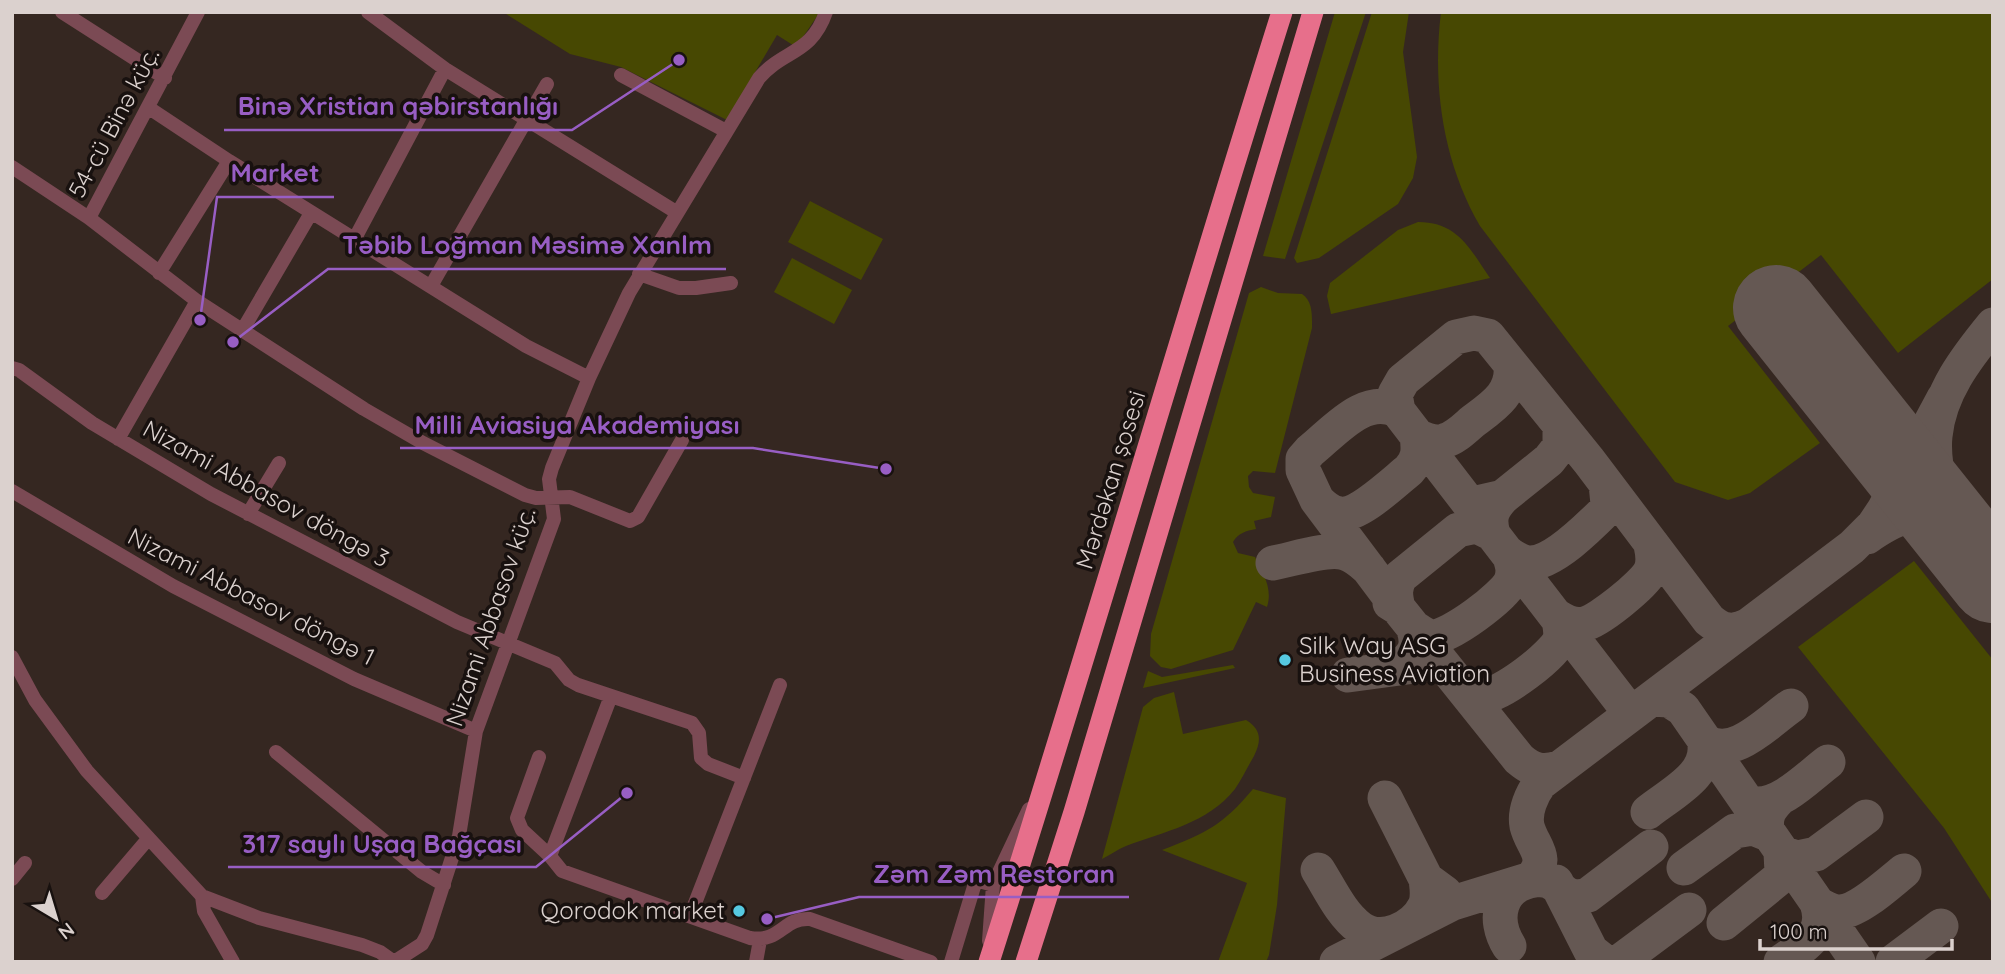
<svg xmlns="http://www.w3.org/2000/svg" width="2005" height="974" viewBox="0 0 2005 974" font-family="Quicksand,sans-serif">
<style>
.green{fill:#474802}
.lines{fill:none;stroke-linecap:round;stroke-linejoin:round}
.taxiway{stroke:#655853;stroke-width:35}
.runway{stroke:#655853;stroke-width:86}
.minor{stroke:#7b4a54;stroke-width:14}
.highway{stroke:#e76f8b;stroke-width:21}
.poi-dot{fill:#56c9e1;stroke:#18110f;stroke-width:2.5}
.labels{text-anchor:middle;stroke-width:7;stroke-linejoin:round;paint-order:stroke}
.street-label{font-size:24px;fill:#dbd1ce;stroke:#18110f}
.poi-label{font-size:24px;fill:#dbd1ce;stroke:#18110f;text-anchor:start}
.leader{fill:none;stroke:#985ec4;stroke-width:2.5}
.callout-dot{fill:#985ec4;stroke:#18110f;stroke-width:2.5}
.callout-label{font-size:26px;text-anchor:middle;font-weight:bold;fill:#985ec4;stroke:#18110f;stroke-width:7;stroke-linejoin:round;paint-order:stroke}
</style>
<rect width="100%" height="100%" fill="#352721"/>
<path class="green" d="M 503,12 L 820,12 L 796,47 L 777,35 L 727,120 L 621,67 L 570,54 Z
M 1335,12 L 1366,12 L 1285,259 L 1263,256 Z
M 1372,12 L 1409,12 L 1403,52 L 1417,157 L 1413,178 L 1398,204 L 1319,258 L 1297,263 L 1294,258 Z
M 1441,12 L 1993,12 L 1993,279 L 1898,353 L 1821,255 L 1728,326 L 1820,443 L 1750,493 L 1728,500 L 1675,482 L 1480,226 C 1443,162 1432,86 1441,12 Z
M 810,201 L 883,239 L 861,280 L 788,242 Z
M 1418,222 C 1458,222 1470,249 1490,278 L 1331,314 L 1327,296 L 1330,283 L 1398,230 Z
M 792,258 L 852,290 L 834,324 L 774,292 Z
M 1261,287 L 1278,293 L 1302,294 C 1313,301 1312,316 1312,328 L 1275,473 L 1253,471 L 1248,476 L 1249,487 L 1253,493 L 1275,497 L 1271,517 L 1254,521 L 1256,529 C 1246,531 1238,533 1233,542 L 1238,553 L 1255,557 C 1263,574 1273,588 1267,607 L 1256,602 L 1233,650 L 1171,669 L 1161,667 L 1150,656 L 1151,634 L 1249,293 Z
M 1914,561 L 1993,660 L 1993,904 L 1944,828 L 1798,647 Z
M 1233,665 L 1235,668 L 1143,688 L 1148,671 L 1162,677 Z
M 1174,692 L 1183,734 L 1246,720 C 1261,729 1262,740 1254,756 C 1248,766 1242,779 1235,789 C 1207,824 1165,831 1126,846 C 1118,849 1110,855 1102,859 L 1143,707 L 1154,698 Z
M 1253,789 L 1286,798 L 1277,905 L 1269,955 L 1266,962 L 1218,962 L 1247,883 L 1162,850 C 1206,833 1222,826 1253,789 Z"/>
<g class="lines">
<path class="taxiway" d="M 1398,411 L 1395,394 L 1403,380 L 1456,337 L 1474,333 L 1488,336 L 1589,461 L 1709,620 C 1723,632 1733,633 1749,625
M 1317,500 C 1323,506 1331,513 1340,514 C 1359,516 1394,482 1409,470 C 1419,459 1419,450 1417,436 C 1426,440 1435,444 1444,441 C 1455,438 1464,429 1472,422 C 1492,407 1514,394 1511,365
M 1481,502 L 1503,497 L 1549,460 L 1560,446 L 1560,427
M 1947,523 C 1943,496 1932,464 1935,436 C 1939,393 1966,358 1993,325
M 1867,537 C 1896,517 1913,509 1947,523
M 1509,554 C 1515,558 1522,563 1530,563 C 1553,563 1589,527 1605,511 L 1608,504 L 1606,484
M 1273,563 C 1291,560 1328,547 1345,553 C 1355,556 1361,562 1369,569
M 1390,603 L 1398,608 C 1395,596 1394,588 1400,577 L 1458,530 L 1477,526 L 1493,534 C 1488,517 1492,509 1503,497
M 1558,617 C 1566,622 1575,626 1584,624 C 1599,621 1643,585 1650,572 C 1655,563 1653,554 1651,545
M 1398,667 C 1415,656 1420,646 1413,627 C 1419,631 1425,636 1432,637 C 1449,638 1505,596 1511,581 C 1515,571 1512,563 1509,554
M 1348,675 L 1422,665
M 1463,689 C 1469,692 1476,696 1483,696 C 1500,696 1555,655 1560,639 C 1562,631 1560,625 1558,617
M 1651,699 L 1669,700 L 1683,709 L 1858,962
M 1559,768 C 1542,773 1533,771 1519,759 L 1398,608 L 1317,500 L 1303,470 L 1303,459 L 1310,451 C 1334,432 1365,393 1398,411 L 1631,714
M 1385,798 L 1426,879 L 1445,893
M 1756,804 C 1782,805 1808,777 1828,762
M 1648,812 C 1670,794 1713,774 1704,740 C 1731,762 1768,722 1791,706
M 1684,868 L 1735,831 L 1753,828 L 1768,834 C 1764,818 1768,810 1779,799
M 1318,870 C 1330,889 1341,914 1360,928 C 1381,944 1414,928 1425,906 C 1429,897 1427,888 1426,879
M 1556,882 L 1591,951 L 1605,962
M 1817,903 C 1823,907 1830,911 1837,912 C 1856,914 1889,883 1904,871
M 1724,923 L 1778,879 L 1782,872 L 1781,853 L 1797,858 L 1816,854 L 1866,817
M 1509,946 C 1492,919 1499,885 1535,880 C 1561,876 1559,904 1588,895 L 1651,847
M 1337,962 L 1453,903 L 1531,879 C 1551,857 1532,847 1527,826 C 1524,811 1532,794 1540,783 L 1852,547 L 1874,525 L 1884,510 L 1944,398
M 1619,962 L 1689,910
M 1781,962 C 1804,945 1828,935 1817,903
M 1893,962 L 1941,926"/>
<path class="runway" d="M 1776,308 L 1993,580"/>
<path class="minor" d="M 62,12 L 165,78
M 368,12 L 445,69 L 676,212
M 621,75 L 726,131
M 149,108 L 229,161 L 526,346 L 589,378
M 12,167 L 89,218 L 197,301 L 364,409 L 423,443 L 525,495 L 536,498 L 570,497 L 630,521 L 638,517 L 682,440
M 89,218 L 198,12
M 354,240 L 445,69
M 159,273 L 229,161
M 639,274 L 679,288 L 696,288 L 731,283
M 431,286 L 547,84
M 242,331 L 311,213
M 12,368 L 19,370 L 92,423 L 211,494 L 457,622 L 555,663 L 569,680 L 578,685 L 692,723 L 699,733 L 701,758 L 708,764 L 744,778
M 118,439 L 197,301
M 12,491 L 173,586 L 354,679 L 476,731
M 248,514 L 279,463
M 12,657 L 35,700 L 87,771 L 202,896 L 259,918 L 362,945 L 380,952 L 394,962 L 422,944 L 427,935 L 459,836 L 476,731 L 554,519 L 549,479 L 552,468 L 589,378 L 629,293 L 759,78 C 784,49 811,55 826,12
M 611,696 L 550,856 L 562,871 L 750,938 C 781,943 783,917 810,919 L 931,962
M 276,752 L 422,872 L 444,885
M 539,757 L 517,818 L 522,830 L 550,856
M 12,879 L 25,863
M 102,893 L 148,839
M 202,896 L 204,911 L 233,962
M 690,916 L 780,685
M 989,941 L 993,885 L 1029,809
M 756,962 L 760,940
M 951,962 L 976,880 L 993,885"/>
<path class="highway" d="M 989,962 C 1090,646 1182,328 1282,12
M 1026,962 L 1074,812 L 1313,12"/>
</g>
<g class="poi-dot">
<circle cx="1285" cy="660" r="7"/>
<circle cx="739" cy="911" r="7"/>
</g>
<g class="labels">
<g class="street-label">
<text transform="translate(114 123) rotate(-62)" y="8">54-cü Binə küç.</text>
<text transform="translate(1111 480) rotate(-73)" y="8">Mərdəkan şosesi</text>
<text transform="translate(266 494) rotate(29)" y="8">Nizami Abbasov döngə 3</text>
<text transform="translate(251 597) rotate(27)" y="8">Nizami Abbasov döngə 1</text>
<text transform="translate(491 617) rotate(-71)" y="8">Nizami Abbasov küç.</text>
</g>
<g class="poi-label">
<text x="1299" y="654">Silk Way ASG<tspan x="1299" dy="28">Business Aviation</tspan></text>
<text x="725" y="919" text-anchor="end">Qorodok market</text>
</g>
</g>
<path class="leader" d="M679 60L572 130H224M200 320L217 197H334M233 342L328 269H726M886 469L753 448H400M627 793L536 867H228M767 919L859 897H1129"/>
<g class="callout-dot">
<circle cx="679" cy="60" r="7"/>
<circle cx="200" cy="320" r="7"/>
<circle cx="233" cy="342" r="7"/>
<circle cx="886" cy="469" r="7"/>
<circle cx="627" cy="793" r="7"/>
<circle cx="767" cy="919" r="7"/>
</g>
<g class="callout-label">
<text x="398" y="115">Binə Xristian qəbirstanlığı</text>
<text x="275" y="182">Market</text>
<text x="527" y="254">Təbib Loğman Məsimə Xanlm</text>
<text x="577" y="434">Milli Aviasiya Akademiyası</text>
<text x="382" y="853">317 saylı Uşaq Bağçası</text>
<text x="994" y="883">Zəm Zəm Restoran</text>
</g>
<rect width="2005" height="974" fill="none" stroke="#dbd1ce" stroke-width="28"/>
<g transform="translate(56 918) rotate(142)" stroke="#18110f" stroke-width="5" paint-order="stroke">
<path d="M0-5L12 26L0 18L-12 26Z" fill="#dbd1ce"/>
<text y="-10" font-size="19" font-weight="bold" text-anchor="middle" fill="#dbd1ce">N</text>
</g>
<path d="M1760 939v10h192v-10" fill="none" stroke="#dbd1ce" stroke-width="3.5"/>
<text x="1770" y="939" font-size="21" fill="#dbd1ce" stroke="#18110f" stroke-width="5" paint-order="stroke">100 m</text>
</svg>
